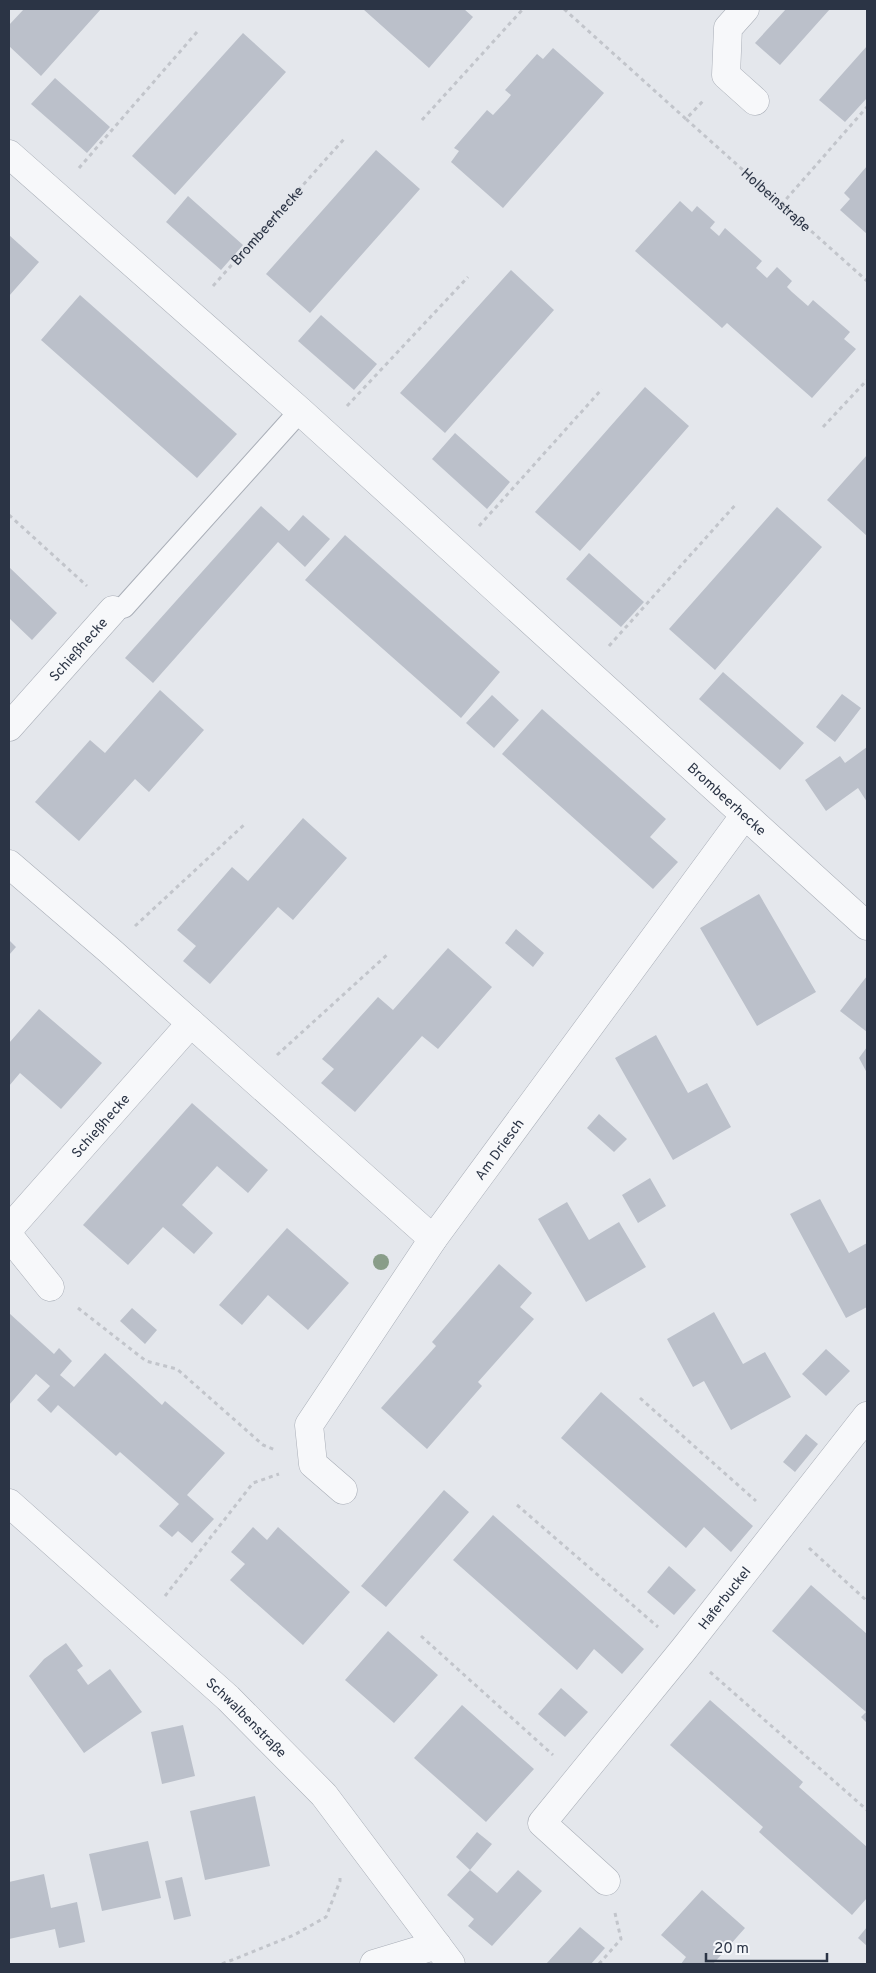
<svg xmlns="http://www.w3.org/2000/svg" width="876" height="1973" viewBox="0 0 876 1973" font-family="Overpass,sans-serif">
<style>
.building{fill:#bbc0ca}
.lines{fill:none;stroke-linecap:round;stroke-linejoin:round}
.service-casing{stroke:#a9aeb7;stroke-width:23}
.minor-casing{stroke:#a9aeb7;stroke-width:29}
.path{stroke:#c2c5cb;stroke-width:3;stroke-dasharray:4 4;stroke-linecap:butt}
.service{stroke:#f7f8fa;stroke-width:21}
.minor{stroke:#f7f8fa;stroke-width:28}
.tree{fill:#899d89}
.labels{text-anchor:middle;stroke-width:4.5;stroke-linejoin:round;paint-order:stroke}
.street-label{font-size:14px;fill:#2b3445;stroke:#f4f6f9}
</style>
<rect width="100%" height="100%" fill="#e4e7ec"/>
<path class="building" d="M 24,9 L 101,9 L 41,76 L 9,46 L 9,25 Z
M 363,9 L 464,9 L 473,17 L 429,68 Z
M 786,9 L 830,9 L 780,65 L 755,43 Z
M 243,33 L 286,72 L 175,195 L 132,156 Z
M 867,46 L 867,98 L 845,122 L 819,100 Z
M 553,48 L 604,93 L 503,208 L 451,162 L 459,151 L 454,148 L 487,110 L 493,115 L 507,100 L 511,95 L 505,90 L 537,54 L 543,59 Z
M 55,78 L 110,127 L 87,153 L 31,104 Z
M 376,150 L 420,189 L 310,313 L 266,274 Z
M 867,166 L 867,234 L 840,210 L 850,199 L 844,193 Z
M 188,196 L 243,245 L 221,270 L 166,222 Z
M 680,201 L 692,212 L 697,206 L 715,222 L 710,228 L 719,236 L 725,228 L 762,261 L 756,268 L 767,278 L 777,267 L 792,281 L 787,287 L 792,292 L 808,306 L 813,300 L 850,332 L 844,339 L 856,349 L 812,398 L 727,323 L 722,328 L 635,251 Z
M 9,235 L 39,262 L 9,296 Z
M 511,270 L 554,310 L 445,433 L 400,393 Z
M 80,295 L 237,434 L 197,478 L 41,340 Z
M 321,315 L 377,364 L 354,390 L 298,341 Z
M 645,387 L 689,426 L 580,551 L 535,512 Z
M 455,433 L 510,482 L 487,509 L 432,459 Z
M 867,455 L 867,536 L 827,500 Z
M 261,506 L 289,531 L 303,515 L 330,539 L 305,567 L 278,542 L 153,683 L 125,658 Z
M 777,507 L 822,547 L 715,670 L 669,629 Z
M 345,535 L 500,672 L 461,718 L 305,580 Z
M 589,553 L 644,602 L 621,627 L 566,579 Z
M 9,567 L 57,613 L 32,640 L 9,618 Z
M 723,672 L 804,743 L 780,770 L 699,699 Z
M 160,690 L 204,730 L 149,792 L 135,779 L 79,841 L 35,802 L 90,740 L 105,753 Z
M 842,694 L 861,708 L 835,742 L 816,727 Z
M 492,695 L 519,720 L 494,748 L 466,723 Z
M 542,709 L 666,819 L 650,837 L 678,862 L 653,889 L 502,754 Z
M 867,747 L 867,802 L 858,788 L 826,811 L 805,780 L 840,756 L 845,763 Z
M 303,818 L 347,858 L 293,920 L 278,907 L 210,984 L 183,961 L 196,946 L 177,930 L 232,867 L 248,881 Z
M 759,894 L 816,992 L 757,1026 L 700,928 Z
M 516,929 L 544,953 L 533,967 L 505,943 Z
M 9,940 L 16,947 L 9,955 Z
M 448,948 L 492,987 L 438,1049 L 422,1036 L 355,1112 L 321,1083 L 334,1069 L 322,1059 L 378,997 L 393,1010 Z
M 867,976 L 867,1032 L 840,1011 Z
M 39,1009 L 102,1063 L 61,1109 L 20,1073 L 9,1086 L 9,1043 Z
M 656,1035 L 688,1093 L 707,1083 L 731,1127 L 673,1160 L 615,1058 Z
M 867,1047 L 867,1073 L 859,1058 Z
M 192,1103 L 268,1170 L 248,1193 L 217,1166 L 182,1205 L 213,1233 L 194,1254 L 163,1227 L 128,1265 L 83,1225 Z
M 599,1114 L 627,1139 L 614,1152 L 587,1128 Z
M 650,1178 L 666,1206 L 638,1223 L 622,1195 Z
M 820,1199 L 849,1253 L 867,1243 L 867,1307 L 846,1318 L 790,1214 Z
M 567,1202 L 589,1240 L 619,1222 L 646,1267 L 586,1302 L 538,1219 Z
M 287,1228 L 349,1283 L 308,1330 L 268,1295 L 242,1325 L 219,1305 Z
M 499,1264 L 532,1293 L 520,1307 L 534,1319 L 478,1382 L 482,1386 L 427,1449 L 381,1408 L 436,1346 L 432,1342 Z
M 132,1308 L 157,1330 L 145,1344 L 120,1321 Z
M 714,1312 L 743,1364 L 765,1352 L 791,1397 L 731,1430 L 704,1381 L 693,1387 L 667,1339 Z
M 9,1313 L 54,1354 L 59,1348 L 72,1361 L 60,1375 L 74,1387 L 105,1353 L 162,1405 L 165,1401 L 225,1453 L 187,1495 L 214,1519 L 192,1543 L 178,1531 L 172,1537 L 159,1526 L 179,1504 L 120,1452 L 116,1456 L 58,1405 L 51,1413 L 37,1400 L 50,1386 L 36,1374 L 9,1405 Z
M 826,1349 L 850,1371 L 826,1396 L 802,1374 Z
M 601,1392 L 753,1526 L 731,1552 L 704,1527 L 686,1548 L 561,1438 Z
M 806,1434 L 818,1444 L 795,1472 L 783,1462 Z
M 444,1490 L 469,1512 L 386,1607 L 361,1586 Z
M 493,1515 L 644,1649 L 622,1674 L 594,1649 L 577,1670 L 453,1560 Z
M 253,1527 L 267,1540 L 278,1527 L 350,1592 L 303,1645 L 230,1580 L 245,1564 L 231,1552 Z
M 669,1566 L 696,1590 L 674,1615 L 647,1592 Z
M 811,1585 L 867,1634 L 867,1723 L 861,1717 L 866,1712 L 772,1631 Z
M 388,1631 L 438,1675 L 394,1723 L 345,1680 Z
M 66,1643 L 83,1666 L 77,1670 L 88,1685 L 110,1669 L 142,1712 L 84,1753 L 29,1676 L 44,1659 Z
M 561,1688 L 588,1712 L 565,1737 L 538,1714 Z
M 710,1700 L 803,1782 L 799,1787 L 867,1847 L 867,1898 L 852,1915 L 759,1832 L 763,1827 L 670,1745 Z
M 462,1705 L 534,1769 L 486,1822 L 414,1758 Z
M 183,1725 L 195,1776 L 162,1784 L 151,1732 Z
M 255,1796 L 270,1866 L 205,1880 L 190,1811 Z
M 477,1832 L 492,1844 L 470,1870 L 456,1857 Z
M 148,1841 L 161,1898 L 102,1911 L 89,1854 Z
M 470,1870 L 497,1893 L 518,1870 L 542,1891 L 492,1946 L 468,1926 L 474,1919 L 447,1895 Z
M 44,1874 L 51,1908 L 77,1902 L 85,1942 L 59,1948 L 55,1929 L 9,1939 L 9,1882 Z
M 182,1877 L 191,1916 L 174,1920 L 165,1881 Z
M 702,1890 L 745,1928 L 713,1964 L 681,1964 L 686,1957 L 661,1935 Z
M 580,1927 L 605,1948 L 591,1964 L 546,1964 Z
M 867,1927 L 867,1946 L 858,1938 Z"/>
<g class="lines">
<defs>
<path id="service" d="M 113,610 L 124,607 L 300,411"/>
<g id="minor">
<path d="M 745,9 L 728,28 L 726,75 L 755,101"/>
<path id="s3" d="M 9,154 L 300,411 L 867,926"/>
<path id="s4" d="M 9,727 L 113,610"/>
<path d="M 9,864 L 109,950 L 433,1239"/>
<path id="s5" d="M 9,1229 L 191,1023"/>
<path d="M 9,1236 L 50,1287"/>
<path id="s6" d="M 343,1490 L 313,1464 L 309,1425 L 433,1239 L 744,816"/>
<path id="s7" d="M 9,1503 L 228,1698 L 324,1795 L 451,1964"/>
<path id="s8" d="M 606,1881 L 542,1823 L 684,1649 L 867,1416"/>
<path d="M 374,1964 L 437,1945"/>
</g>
</defs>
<use href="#service" class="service-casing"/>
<use href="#minor" class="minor-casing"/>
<g class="path">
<path d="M 564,9 L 686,119 L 703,101"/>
<path id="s1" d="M 686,119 L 867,281"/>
<path d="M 422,120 L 523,9"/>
<path d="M 79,168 L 197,32"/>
<path d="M 781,205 L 867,107"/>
<path id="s2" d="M 213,286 L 344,139"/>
<path d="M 347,406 L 468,277"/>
<path d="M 823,427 L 867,380"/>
<path d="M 9,515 L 87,586"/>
<path d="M 479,526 L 602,389"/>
<path d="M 609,646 L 737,503"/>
<path d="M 135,926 L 246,823"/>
<path d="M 277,1055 L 388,954"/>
<path d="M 78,1308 L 146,1361 L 177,1369 L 263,1445 L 275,1450"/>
<path d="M 640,1398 L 756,1501"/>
<path d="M 517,1505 L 658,1627"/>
<path d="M 809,1548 L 867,1601"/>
<path d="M 165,1596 L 253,1483 L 279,1474"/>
<path d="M 421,1636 L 553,1755"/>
<path d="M 710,1672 L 867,1810"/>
<path d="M 222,1964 L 294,1935 L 326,1917 L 340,1881 L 340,1877"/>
<path d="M 599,1964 L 621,1939 L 615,1913"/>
</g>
<use href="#service" class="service"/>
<use href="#minor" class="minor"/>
</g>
<circle class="tree" cx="381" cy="1262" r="8"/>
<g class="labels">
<g class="street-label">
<text dy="5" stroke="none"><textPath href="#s1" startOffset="121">Holbeinstraße</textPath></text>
<text dy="5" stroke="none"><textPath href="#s2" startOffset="81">Brombeerhecke</textPath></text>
<text dy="5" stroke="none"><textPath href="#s4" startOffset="104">Schießhecke</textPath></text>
<text dy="5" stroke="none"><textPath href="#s3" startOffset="965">Brombeerhecke</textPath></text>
<text dy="5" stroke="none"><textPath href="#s5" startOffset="138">Schießhecke</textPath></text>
<text dy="5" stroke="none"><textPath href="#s6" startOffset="414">Am Driesch</textPath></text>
<text dy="5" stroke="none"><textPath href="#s8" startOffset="376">Haferbuckel</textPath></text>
<text dy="5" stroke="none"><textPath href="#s7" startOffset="320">Schwalbenstraße</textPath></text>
</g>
</g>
<rect width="876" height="1973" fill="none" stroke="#2b3445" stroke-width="20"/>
<path d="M706 1953v8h121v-8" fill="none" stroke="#2b3445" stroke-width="2.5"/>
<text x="714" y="1953" font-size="15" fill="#2b3445" stroke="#f4f6f9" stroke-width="4" paint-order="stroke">20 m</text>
</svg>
